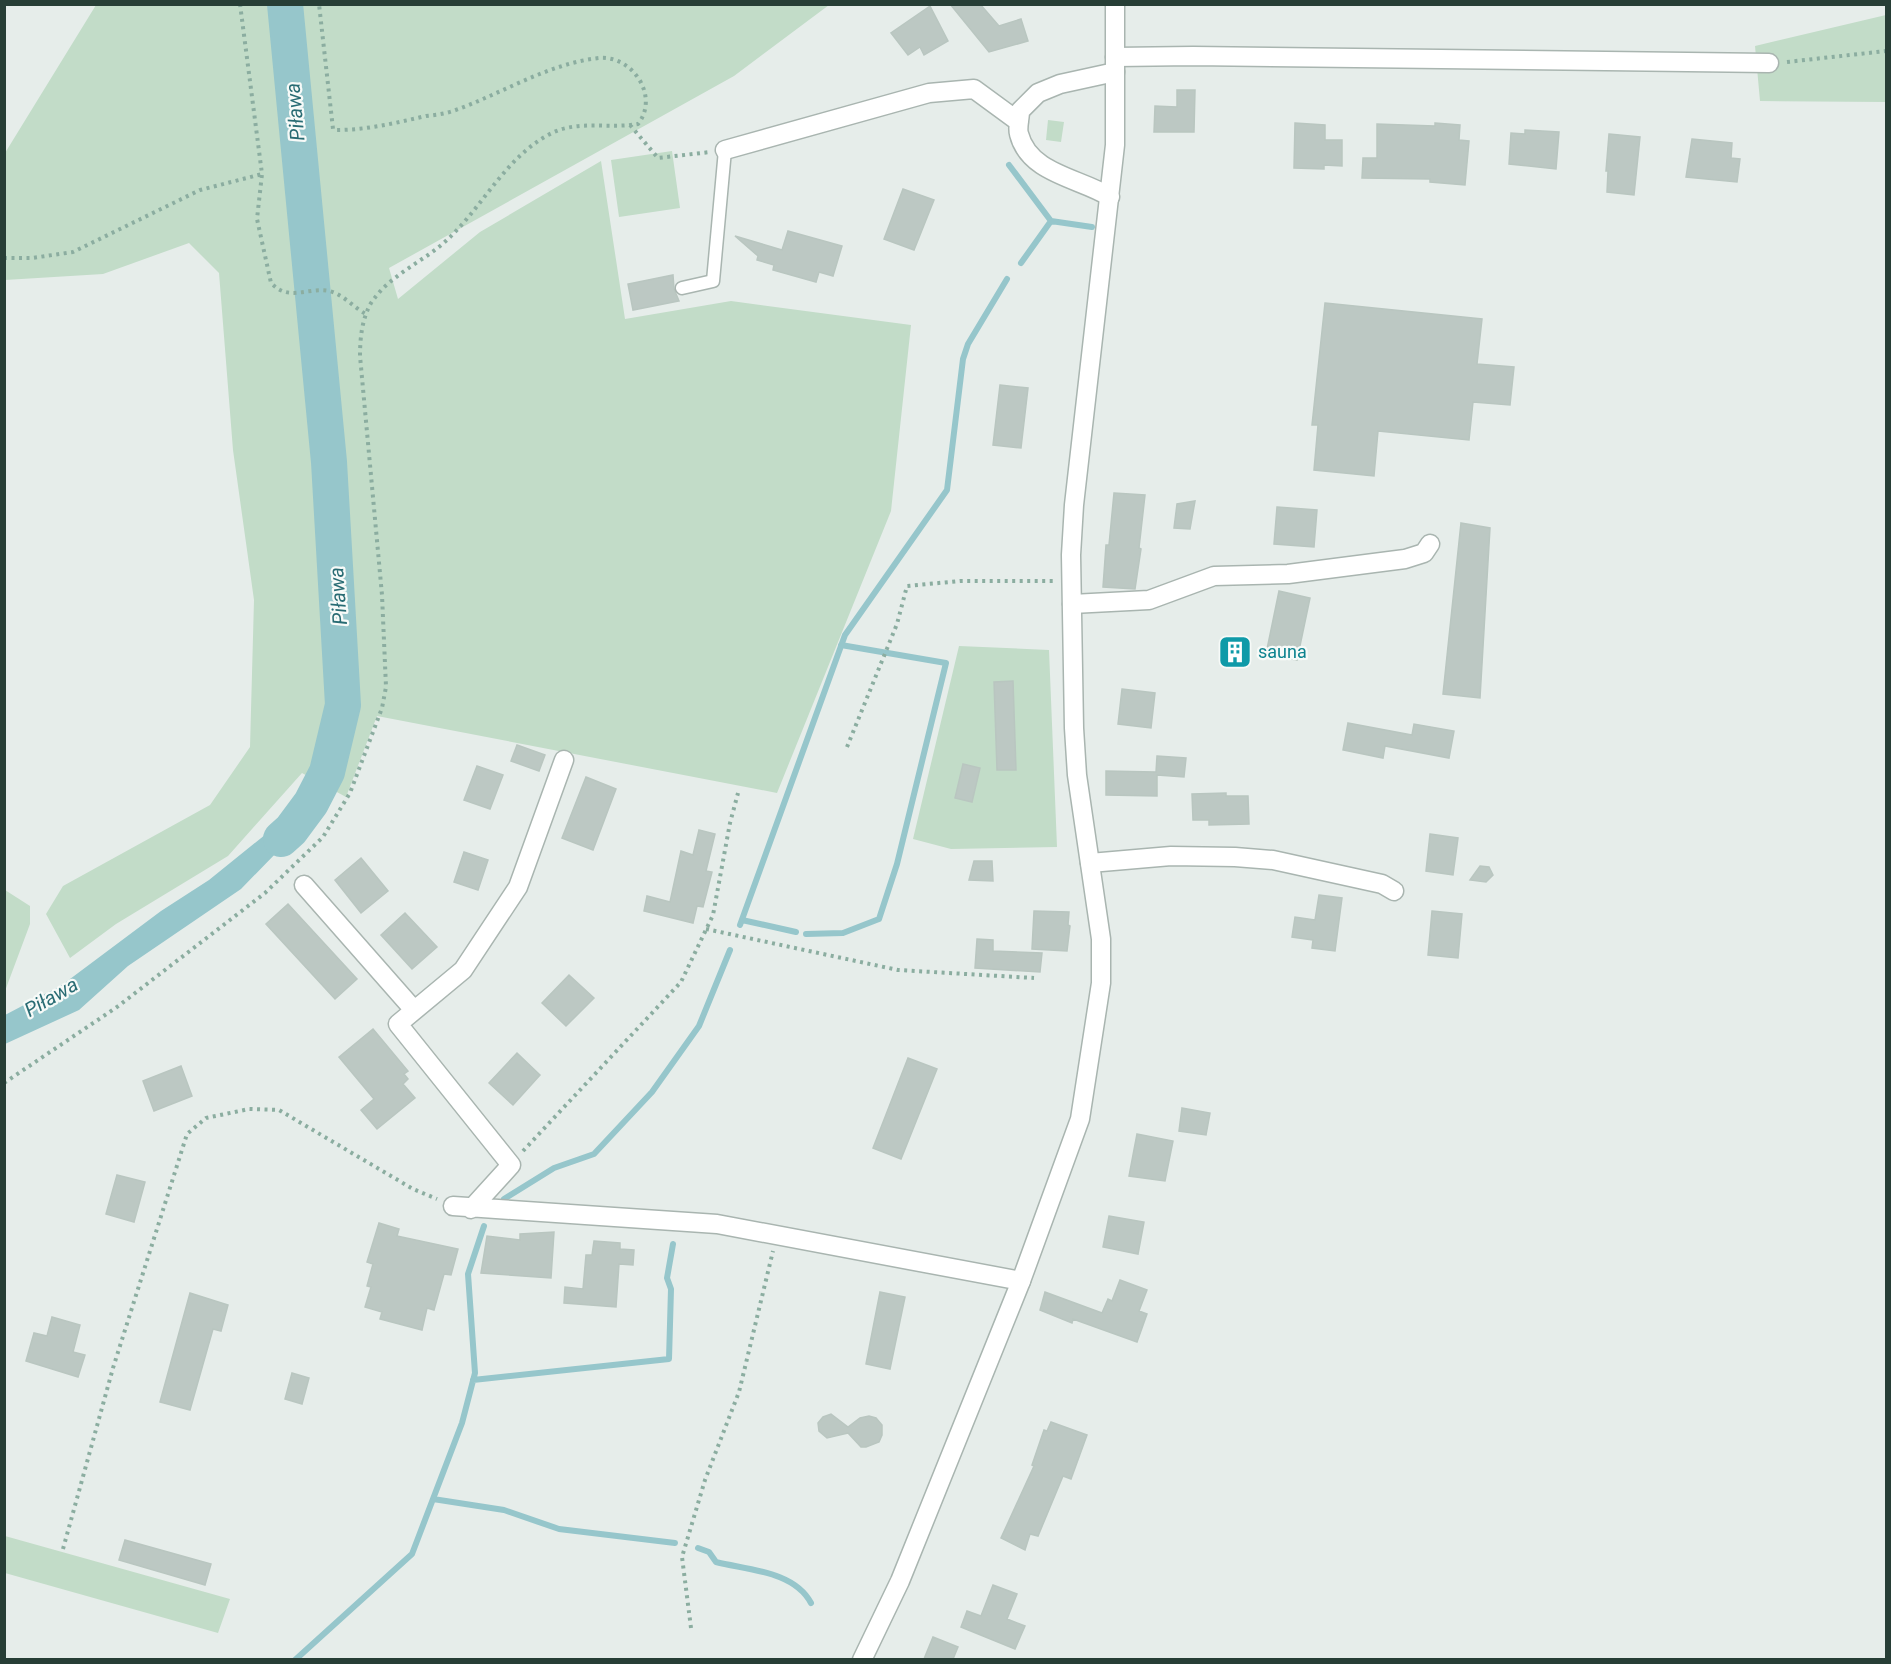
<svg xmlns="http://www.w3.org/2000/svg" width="1891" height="1664" viewBox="0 0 1891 1664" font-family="Roboto,sans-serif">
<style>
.green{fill:#c2dcc8}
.water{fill:#96c6cb}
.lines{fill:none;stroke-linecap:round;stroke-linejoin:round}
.stream{stroke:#96c6cb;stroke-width:6}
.river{stroke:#96c6cb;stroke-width:36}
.building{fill:#bcc8c3;stroke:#b9c6c0;stroke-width:1.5}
.service-casing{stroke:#a9b5b0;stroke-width:15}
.minor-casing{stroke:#a9b5b0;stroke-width:21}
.tertiary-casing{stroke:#a9b5b0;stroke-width:21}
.path{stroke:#8bada0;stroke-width:4;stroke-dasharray:3 4.5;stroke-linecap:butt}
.service{stroke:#fff;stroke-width:12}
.minor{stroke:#fff;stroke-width:18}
.tertiary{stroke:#fff;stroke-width:18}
.labels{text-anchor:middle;stroke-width:4.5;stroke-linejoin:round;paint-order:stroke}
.culture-label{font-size:18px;fill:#0d838f;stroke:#f7faf8;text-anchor:start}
.water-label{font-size:20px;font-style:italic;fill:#286b73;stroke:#f7faf8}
</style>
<rect width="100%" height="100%" fill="#e6edea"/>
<path class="green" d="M 96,5 L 829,5 L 734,76 L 389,268 L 398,299 L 480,232 L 601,161 L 625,319 L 731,301 L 911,325 L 891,511 L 777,793 L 377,716 L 346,797 L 302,773 L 228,856 L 116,924 L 70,958 L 46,914 L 63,886 L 210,805 L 250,747 L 254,600 L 233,450 L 219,273 L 189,243 L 103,274 L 5,280 L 5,153 Z
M 1886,15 L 1886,102 L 1760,101 L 1755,46 Z
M 1048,120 L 1064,122 L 1061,142 L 1046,140 Z
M 672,151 L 680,208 L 619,217 L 611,160 Z
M 959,646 L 1049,650 L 1057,847 L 951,849 L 913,839 Z
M 5,890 L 30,906 L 30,924 L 5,991 Z
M 5,1536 L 230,1599 L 218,1633 L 5,1573 Z"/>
<path class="water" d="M 303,796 L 318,807 L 311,817 L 241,889 L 128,966 L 79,1010 L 5,1044 L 5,1015 L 62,985 L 161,911 L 209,880 L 276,826 Z"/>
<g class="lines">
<path class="stream" d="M 1009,165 L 1051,221 L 1021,263
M 1051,221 L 1092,227
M 742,920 L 796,932
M 740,925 L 845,635 L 947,490 L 963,359 L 968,344 L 1007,279
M 806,934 L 843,933 L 879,919 L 897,864 L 946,663 L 841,645
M 504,1199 L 554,1168 L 594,1154 L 652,1092 L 699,1026 L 730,950
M 473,1380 L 669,1359 L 671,1289 L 667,1278 L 673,1244
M 433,1499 L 504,1510 L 559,1529 L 675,1543
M 698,1548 L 709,1552 L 716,1562 C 748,1570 794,1571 811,1603
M 295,1660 L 412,1554 L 462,1423 L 475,1373 L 468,1274 L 484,1226"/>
<path class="river" d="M 281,839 L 291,830 L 311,803 L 327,772 L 343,705 L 329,462 L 285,4"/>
</g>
<path class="building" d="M 950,4 L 980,4 L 999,26 L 1021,19 L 1028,41 L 989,52 Z
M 930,6 L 948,41 L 924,55 L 920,47 L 908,55 L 891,33 Z
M 1177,90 L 1195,90 L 1194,132 L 1154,132 L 1155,106 L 1177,107 Z
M 1295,123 L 1325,125 L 1325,140 L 1342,140 L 1342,166 L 1324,165 L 1324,169 L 1294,168 Z
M 1435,123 L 1460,125 L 1459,140 L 1469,141 L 1465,185 L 1430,182 L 1430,179 L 1362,178 L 1363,158 L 1377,158 L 1377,124 L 1435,126 Z
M 1525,130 L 1559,132 L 1556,169 L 1509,164 L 1511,133 L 1525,134 Z
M 1609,134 L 1640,137 L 1634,195 L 1607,192 L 1608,171 L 1606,171 Z
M 1692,139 L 1732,143 L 1731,158 L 1740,159 L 1737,182 L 1686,177 Z
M 903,189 L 934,200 L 914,250 L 884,239 Z
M 788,231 L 842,246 L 833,276 L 819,272 L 816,282 L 773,270 L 774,265 L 757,260 L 758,256 L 735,236 L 782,250 Z
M 673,275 L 674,289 L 679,301 L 633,310 L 628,284 Z
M 1325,303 L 1482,319 L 1477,364 L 1514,367 L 1510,405 L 1473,402 L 1469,440 L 1378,431 L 1374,476 L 1314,470 L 1318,425 L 1312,425 Z
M 1000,385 L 1028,388 L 1021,448 L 993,445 Z
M 1114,493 L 1145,495 L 1139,548 L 1141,549 L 1135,589 L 1103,587 L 1106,545 L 1109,545 Z
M 1195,501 L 1190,529 L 1174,528 L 1177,504 Z
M 1277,507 L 1317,510 L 1314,547 L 1274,544 Z
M 1461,523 L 1490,528 L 1480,698 L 1443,694 Z
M 1279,591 L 1310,598 L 1297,660 L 1266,654 Z
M 1227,643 L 1244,645 L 1242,661 L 1225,659 Z
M 1013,681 L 1016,770 L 997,770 L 994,682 Z
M 1122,689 L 1155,693 L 1151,728 L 1118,724 Z
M 1348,723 L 1412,735 L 1414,724 L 1454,731 L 1449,758 L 1385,746 L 1383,758 L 1343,750 Z
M 517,745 L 545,755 L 539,771 L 511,761 Z
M 1157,756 L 1186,758 L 1184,777 L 1157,775 L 1157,796 L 1106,795 L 1106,771 L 1156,772 Z
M 963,764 L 980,768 L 972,802 L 955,798 Z
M 477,766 L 503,775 L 490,809 L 464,800 Z
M 586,777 L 616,789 L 593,850 L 562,838 Z
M 1226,793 L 1226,796 L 1248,796 L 1249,824 L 1209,825 L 1209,820 L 1193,820 L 1192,794 Z
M 699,830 L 715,834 L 706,871 L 712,872 L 703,907 L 697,906 L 693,923 L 644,911 L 647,896 L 670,902 L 681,851 L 693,855 Z
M 1430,834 L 1458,838 L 1453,875 L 1426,871 Z
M 464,852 L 488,860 L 478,890 L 454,882 Z
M 361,858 L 388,891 L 361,913 L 335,880 Z
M 974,861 L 992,861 L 993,881 L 969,880 Z
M 1480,866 L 1489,867 L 1493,875 L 1486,882 L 1470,880 Z
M 1319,895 L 1342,898 L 1335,951 L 1312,948 L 1313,940 L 1292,937 L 1295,917 L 1315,920 Z
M 288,904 L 357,979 L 335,999 L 266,924 Z
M 1034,911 L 1069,912 L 1068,925 L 1070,926 L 1067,951 L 1032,949 Z
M 1432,911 L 1462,914 L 1458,958 L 1428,955 Z
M 405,913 L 437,947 L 412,969 L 381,935 Z
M 977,939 L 993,940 L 993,951 L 1042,953 L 1040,972 L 975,968 Z
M 569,975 L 594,998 L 566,1026 L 542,1003 Z
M 373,1029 L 408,1071 L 404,1074 L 408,1079 L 403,1084 L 415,1098 L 377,1129 L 361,1110 L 374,1099 L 339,1057 Z
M 517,1053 L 540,1075 L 513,1105 L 489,1083 Z
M 908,1058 L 937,1069 L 901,1159 L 873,1148 Z
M 181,1066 L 192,1096 L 154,1111 L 143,1081 Z
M 1182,1108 L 1210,1113 L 1206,1135 L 1179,1131 Z
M 1137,1134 L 1173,1141 L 1165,1181 L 1129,1176 Z
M 117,1175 L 145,1182 L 134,1222 L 106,1214 Z
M 1109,1216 L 1144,1222 L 1138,1254 L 1103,1247 Z
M 379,1223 L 399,1229 L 397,1236 L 458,1249 L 451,1275 L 444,1274 L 434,1310 L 427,1308 L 422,1330 L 380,1319 L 382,1312 L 365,1307 L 371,1287 L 367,1286 L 373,1264 L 367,1262 Z
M 554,1232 L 551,1278 L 481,1273 L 487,1236 L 520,1240 L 520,1234 Z
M 594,1241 L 620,1243 L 620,1249 L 634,1250 L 633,1265 L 619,1264 L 616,1307 L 564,1303 L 565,1287 L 583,1289 L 586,1255 L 592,1255 Z
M 1120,1280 L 1147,1290 L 1139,1311 L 1147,1314 L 1137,1342 L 1073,1319 L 1072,1323 L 1040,1310 L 1045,1292 L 1102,1313 L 1108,1299 L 1112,1301 Z
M 880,1292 L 905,1297 L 890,1369 L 866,1364 Z
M 190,1293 L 228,1305 L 221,1331 L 213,1329 L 190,1410 L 160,1402 Z
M 52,1317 L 80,1325 L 73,1352 L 85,1355 L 78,1377 L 26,1361 L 34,1333 L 47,1336 Z
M 292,1373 L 309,1378 L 302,1404 L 285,1399 Z
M 831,1414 L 848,1427 L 860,1418 L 869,1416 L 876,1418 L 882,1425 L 882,1435 L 879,1442 L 866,1447 L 861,1447 L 848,1433 L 827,1438 L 819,1431 L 818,1423 L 823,1417 Z
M 1051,1422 L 1087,1435 L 1071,1479 L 1063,1476 L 1038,1536 L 1030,1534 L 1025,1550 L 1001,1538 L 1034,1466 L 1032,1465 L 1044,1430 L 1047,1431 Z
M 125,1540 L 211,1564 L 205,1585 L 119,1560 Z
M 993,1585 L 1017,1594 L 1007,1619 L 1025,1626 L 1015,1649 L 961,1627 L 967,1611 L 981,1616 Z
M 933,1637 L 958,1647 L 953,1659 L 924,1659 Z"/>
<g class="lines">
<defs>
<path id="service" d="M 682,288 L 713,281 L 725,150"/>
<path id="minor" d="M 1115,57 L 1193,56 L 1769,63
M 725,150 L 929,93 L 974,89 L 1019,122
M 1110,197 C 1080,178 1029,174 1019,134 C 1017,128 1020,118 1020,111 L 1038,93 L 1060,84 L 1115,72
M 1072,604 L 1149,600 L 1214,576 L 1288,574 L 1405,559 L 1424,553 L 1430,544
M 1090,863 L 1171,856 L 1235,857 L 1273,860 L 1382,884 L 1394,891
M 304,885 L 414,1010
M 453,1206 L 717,1224 L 1021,1281
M 471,1209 L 511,1165 L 398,1024 L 463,970 L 518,887 L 564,760"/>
<path id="tertiary" d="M 862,1660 L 900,1581 L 1021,1281 L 1080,1119 L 1101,983 L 1101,939 L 1077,775 L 1074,728 L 1071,555 L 1074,505 L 1115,145 L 1115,4"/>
</defs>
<use href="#service" class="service-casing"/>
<use href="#minor" class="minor-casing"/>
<use href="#tertiary" class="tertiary-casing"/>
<path class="path" d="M 240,4 L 262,174 L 257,219 L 271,283 C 289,302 307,287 329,291 C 343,294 354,308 366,314
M 1787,62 L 1886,51
M 630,125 L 658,158 L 710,152
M 4,258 L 32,258 L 73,252 L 200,190 L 262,174
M 847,747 L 897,624 L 907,586 L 960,581 L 1053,581
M 706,929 L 898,970 L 1034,978
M 4,1083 L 117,1007 L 265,893 L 323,837 L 350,793 L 382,708 L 386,687 L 382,595 L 360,356 C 360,338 362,319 371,303 C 390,274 424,262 448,239 C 484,205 507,155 552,133 C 578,120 610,129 638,124 C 660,96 632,55 599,58 C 549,63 499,95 453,111 C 444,114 435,115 426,116 C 395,123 367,130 336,130 L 333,129 L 319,4
M 523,1151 L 681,982 L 713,915 L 730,823 L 738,793
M 63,1549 L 113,1368 L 187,1134 L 206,1118 L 249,1109 L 279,1110 L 413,1189 L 437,1199
M 691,1628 L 682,1557 L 705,1480 L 739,1392 L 773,1251"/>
<use href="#service" class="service"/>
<use href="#minor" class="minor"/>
<use href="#tertiary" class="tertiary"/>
</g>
<defs>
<symbol id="building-square" viewBox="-11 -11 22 22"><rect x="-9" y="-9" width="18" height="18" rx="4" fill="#0f9aa8" stroke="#f7faf8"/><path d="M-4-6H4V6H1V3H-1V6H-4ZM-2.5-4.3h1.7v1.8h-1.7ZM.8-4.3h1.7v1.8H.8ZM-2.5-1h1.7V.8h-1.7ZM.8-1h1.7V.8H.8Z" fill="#fff"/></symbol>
</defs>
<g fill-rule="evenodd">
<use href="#building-square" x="1216" y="633" width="38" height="38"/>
</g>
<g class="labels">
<g class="culture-label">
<text x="1258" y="658">sauna</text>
</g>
<g class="water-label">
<text transform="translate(295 112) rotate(-95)" y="7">Piława</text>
<text transform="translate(338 596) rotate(-94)" y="7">Piława</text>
<text transform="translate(51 997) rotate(-30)" y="7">Piława</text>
</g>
</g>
<rect width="1891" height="1664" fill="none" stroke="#273e36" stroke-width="12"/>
</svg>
